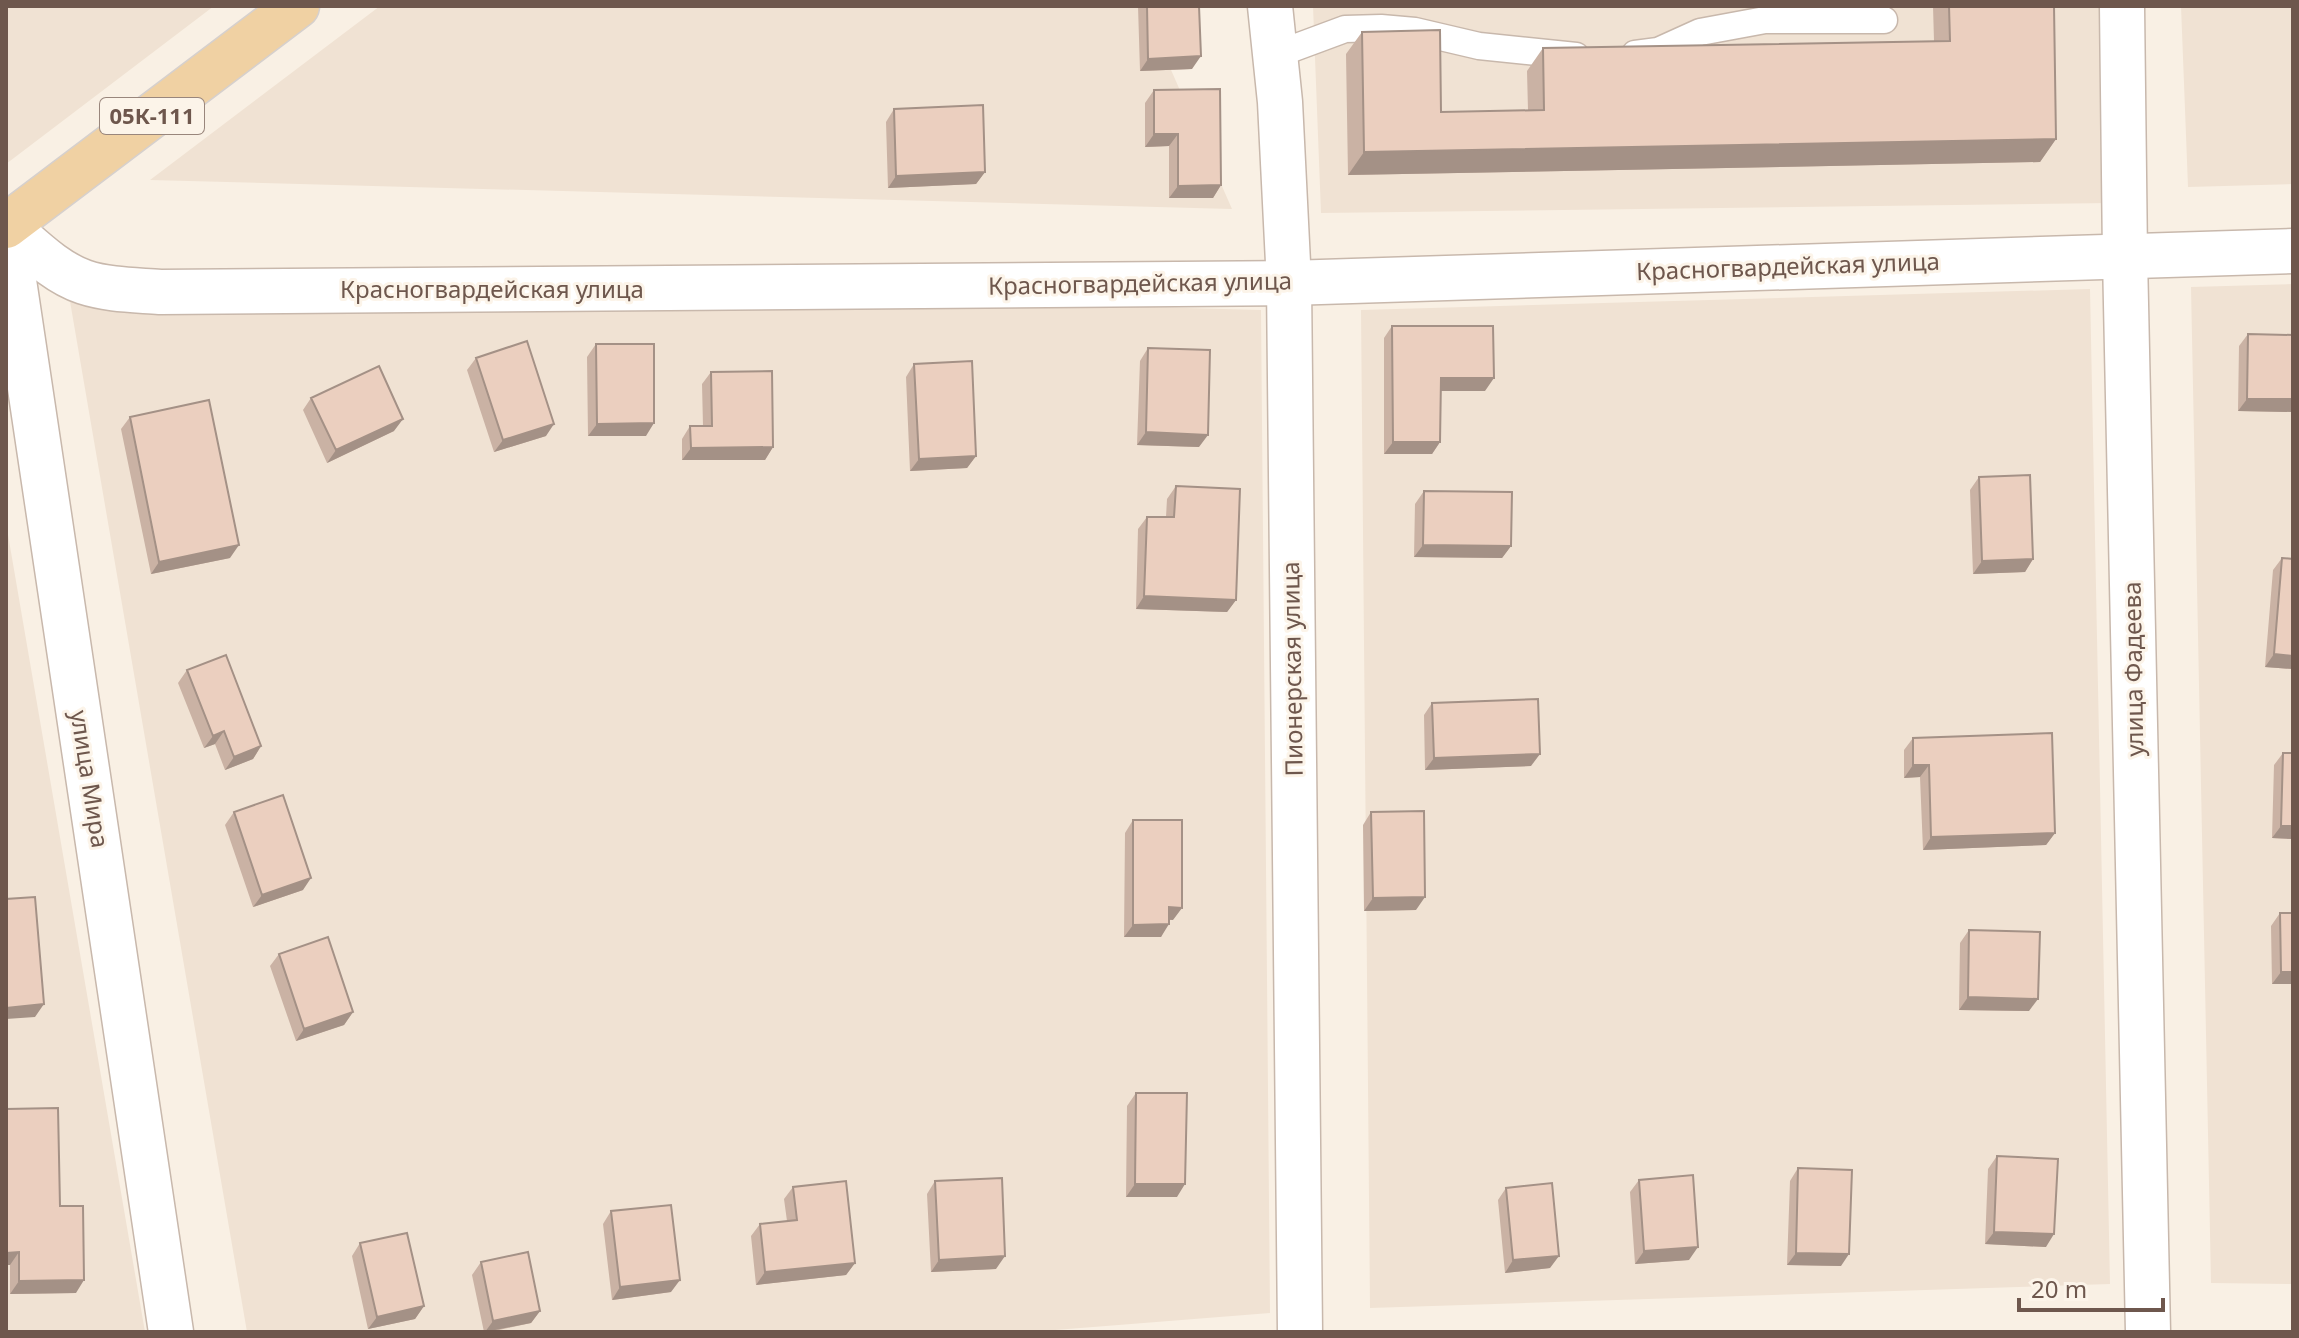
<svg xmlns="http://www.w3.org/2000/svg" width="2299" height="1338" viewBox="0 0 2299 1338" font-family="'Noto Sans',sans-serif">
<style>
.residential{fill:#f0e2d3}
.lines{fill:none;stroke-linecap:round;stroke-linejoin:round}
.service-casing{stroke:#c8b8ac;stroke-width:29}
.minor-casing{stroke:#c8b8ac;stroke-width:47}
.tertiary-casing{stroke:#c8b8ac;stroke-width:47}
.primary-casing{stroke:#d6d0cd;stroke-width:47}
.service{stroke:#fff;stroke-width:26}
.minor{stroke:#fff;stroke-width:44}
.tertiary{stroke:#fff;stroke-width:44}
.primary{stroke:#f0d1a3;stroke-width:44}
.wall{fill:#cab2a4}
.shaded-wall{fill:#a49186}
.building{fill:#ebcfbf;stroke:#a49186;stroke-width:2}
.labels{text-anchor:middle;stroke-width:6;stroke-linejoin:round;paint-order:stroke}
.shield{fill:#fcf4e9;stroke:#99867c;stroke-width:2}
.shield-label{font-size:22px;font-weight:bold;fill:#6e574d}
.street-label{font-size:24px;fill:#6e574d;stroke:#fcf4e9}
</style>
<rect width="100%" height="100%" fill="#f9f0e4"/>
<path class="residential" d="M 6,6 L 214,6 L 6,164 Z
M 380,6 L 1143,6 L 1232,209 L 150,180 Z
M 1313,6 L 2108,6 L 2111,203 L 1321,213 Z
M 2181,6 L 2293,6 L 2293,184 L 2188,187 Z
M 66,278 L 1261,310 L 1270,1313 L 1030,1332 L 247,1332 Z
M 2293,284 L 2293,1284 L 2211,1283 L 2191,287 Z
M 2090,289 L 2110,1284 L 1370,1308 L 1361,310 Z
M 6,523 L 145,1332 L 6,1332 Z"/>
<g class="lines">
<defs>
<path id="service" d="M 1635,54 L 1658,51 L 1700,32 L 1765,20 L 1884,20
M 1275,55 L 1345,29 L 1381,28 L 1415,31 L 1479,46 L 1576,56"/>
<path id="minor" d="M 1270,6 L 1280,102 L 1289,283 L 1300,1332
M 2122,6 L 2125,257 L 2148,1332
M 6,227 L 171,1332"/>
<path id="tertiary" d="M 6,226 C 30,246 54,272 84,282 C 108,290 135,290 160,292 L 1289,283 L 2293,251"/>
<path id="primary" d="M 6,226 L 297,6"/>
</defs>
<use href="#service" class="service-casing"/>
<use href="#minor" class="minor-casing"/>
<use href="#tertiary" class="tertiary-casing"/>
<use href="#primary" class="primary-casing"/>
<use href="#service" class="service"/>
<use href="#minor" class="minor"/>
<use href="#tertiary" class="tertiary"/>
<use href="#primary" class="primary"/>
</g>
<path class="wall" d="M 1138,6 L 1199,6 L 1192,69 L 1140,71 Z
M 1933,6 L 2054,6 L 2056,139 L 2040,162 L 1348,175 L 1346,54 L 1362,32 L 1441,112 L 1528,110 L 1527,71 L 1543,48 L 1934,41 Z
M 1154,90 L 1221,185 L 1213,198 L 1169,198 L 1169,146 L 1145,147 L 1145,103 Z
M 894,109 L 985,172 L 976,184 L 888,188 L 886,122 Z
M 1392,326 L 1485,391 L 1441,391 L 1440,442 L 1432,454 L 1384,454 L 1384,338 Z
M 2248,334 L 2293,335 L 2293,412 L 2238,411 L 2239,346 Z
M 596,344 L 646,436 L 588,436 L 587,357 Z
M 1148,348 L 1199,447 L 1137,445 L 1140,361 Z
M 476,358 L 546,436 L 494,452 L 467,370 Z
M 914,364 L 976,456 L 967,468 L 910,471 L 906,377 Z
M 711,372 L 773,447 L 765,460 L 682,460 L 682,439 L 690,426 L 703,426 L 702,384 Z
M 311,398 L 394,431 L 327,463 L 303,410 Z
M 130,417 L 230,558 L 151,574 L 121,429 Z
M 1979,477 L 2033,559 L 2025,572 L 1973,574 L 1970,490 Z
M 1176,486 L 1236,600 L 1227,612 L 1136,609 L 1138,529 L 1147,517 L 1166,517 L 1167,499 Z
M 1424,491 L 1511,546 L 1502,558 L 1414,557 L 1415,504 Z
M 2282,558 L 2293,559 L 2293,669 L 2265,667 L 2273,570 Z
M 187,670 L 261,746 L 253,759 L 225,770 L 215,744 L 204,748 L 178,683 Z
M 1432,703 L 1531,766 L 1425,770 L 1424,715 Z
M 1913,738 L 2055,833 L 2046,845 L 1923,850 L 1920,777 L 1904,778 L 1904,750 Z
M 2283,753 L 2293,839 L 2272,838 L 2274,765 Z
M 234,812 L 303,890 L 253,907 L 225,825 Z
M 1371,812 L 1416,910 L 1364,911 L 1363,825 Z
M 1133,820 L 1173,920 L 1169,920 L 1161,937 L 1124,937 L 1125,833 Z
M 2280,913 L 2293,984 L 2272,984 L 2271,926 Z
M 1969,930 L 2029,1011 L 1959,1010 L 1960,943 Z
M 279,954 L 353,1012 L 344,1025 L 296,1041 L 270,966 Z
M 1136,1093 L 1177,1197 L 1126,1197 L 1127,1106 Z
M 1997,1156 L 2046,1247 L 1985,1244 L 1988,1169 Z
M 1798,1168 L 1841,1266 L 1787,1265 L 1790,1181 Z
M 1639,1180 L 1689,1260 L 1635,1264 L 1630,1192 Z
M 935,1181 L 996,1269 L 931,1272 L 927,1194 Z
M 793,1187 L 855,1263 L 846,1275 L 756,1285 L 751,1236 L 760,1224 L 787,1221 L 784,1199 Z
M 1506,1188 L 1550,1268 L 1505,1273 L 1498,1200 Z
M 60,1206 L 76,1293 L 10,1294 L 10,1265 L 6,1265 Z
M 611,1211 L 671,1292 L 612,1300 L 603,1224 Z
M 360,1243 L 424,1306 L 415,1319 L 368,1329 L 352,1256 Z
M 481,1262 L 540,1311 L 531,1323 L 490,1332 L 484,1332 L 472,1275 Z"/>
<path class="shaded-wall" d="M 1201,56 L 1192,69 L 1140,71 L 1148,59 Z
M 1154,134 L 1178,134 L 1169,146 L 1145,147 Z
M 2056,139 L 2040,162 L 1348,175 L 1364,152 Z
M 985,172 L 976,184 L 888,188 L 896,176 Z
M 1221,185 L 1213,198 L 1169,198 L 1178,186 Z
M 1441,378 L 1494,378 L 1485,391 L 1432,391 Z
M 2247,399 L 2293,399 L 2293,412 L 2238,411 Z
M 403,419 L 394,431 L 327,463 L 336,450 Z
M 654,423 L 646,436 L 588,436 L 597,424 Z
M 554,424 L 546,436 L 494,452 L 503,440 Z
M 1146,432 L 1208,435 L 1199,447 L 1137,445 Z
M 1393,442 L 1440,442 L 1432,454 L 1384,454 Z
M 773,447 L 765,460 L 682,460 L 691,448 Z
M 976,456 L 967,468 L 910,471 L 919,459 Z
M 239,545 L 230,558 L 151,574 L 159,562 Z
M 1423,545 L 1511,546 L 1502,558 L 1414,557 Z
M 2033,559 L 2025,572 L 1973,574 L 1982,561 Z
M 1144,596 L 1236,600 L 1227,612 L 1136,609 Z
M 2274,654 L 2293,656 L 2293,669 L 2265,667 Z
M 224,731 L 215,744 L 204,748 L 213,736 Z
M 261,746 L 253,759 L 225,770 L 234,757 Z
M 1540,754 L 1531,766 L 1425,770 L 1434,758 Z
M 1913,765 L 1929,765 L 1920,777 L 1904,778 Z
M 2281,826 L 2293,826 L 2293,839 L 2272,838 Z
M 2055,833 L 2046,845 L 1923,850 L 1931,837 Z
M 311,878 L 303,890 L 253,907 L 262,895 Z
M 1425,897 L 1416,910 L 1364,911 L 1373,898 Z
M 1169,907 L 1182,908 L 1173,920 L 1161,919 Z
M 1169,924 L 1161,937 L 1124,937 L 1133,925 Z
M 2281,972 L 2293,972 L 2293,984 L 2272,984 Z
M 1968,997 L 2038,999 L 2029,1011 L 1959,1010 Z
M 44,1004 L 35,1017 L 6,1019 L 6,1008 Z
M 353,1012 L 344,1025 L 296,1041 L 304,1029 Z
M 1135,1184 L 1185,1184 L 1177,1197 L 1126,1197 Z
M 1994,1232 L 2054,1234 L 2046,1247 L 1985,1244 Z
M 1698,1247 L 1689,1260 L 1635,1264 L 1644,1251 Z
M 19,1252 L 10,1265 L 6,1265 L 6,1253 Z
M 1796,1253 L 1849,1254 L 1841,1266 L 1787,1265 Z
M 1005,1256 L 996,1269 L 931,1272 L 939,1260 Z
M 1559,1256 L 1550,1268 L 1505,1273 L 1513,1260 Z
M 855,1263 L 846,1275 L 756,1285 L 765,1272 Z
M 84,1280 L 76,1293 L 10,1294 L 19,1281 Z
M 680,1280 L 671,1292 L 612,1300 L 620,1287 Z
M 424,1306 L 415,1319 L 368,1329 L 377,1317 Z
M 540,1311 L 531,1323 L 485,1332 L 493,1321 Z"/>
<path class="building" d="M 1147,6 L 1199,6 L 1201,56 L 1148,59 Z
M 1949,6 L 2054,6 L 2056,139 L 1364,152 L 1362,32 L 1440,30 L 1441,112 L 1544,110 L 1543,48 L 1950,41 Z
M 1220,89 L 1221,185 L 1178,186 L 1178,134 L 1154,134 L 1154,90 Z
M 983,105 L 985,172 L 896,176 L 894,109 Z
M 1392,326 L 1493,326 L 1494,378 L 1441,378 L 1440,442 L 1393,442 Z
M 2248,334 L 2293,335 L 2293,399 L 2247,399 Z
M 527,341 L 554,424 L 503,440 L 476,358 Z
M 596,344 L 654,344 L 654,423 L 597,424 Z
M 1148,348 L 1210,350 L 1208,435 L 1146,432 Z
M 972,361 L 976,456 L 919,459 L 914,364 Z
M 379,366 L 403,419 L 336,450 L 311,398 Z
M 772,371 L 773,447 L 691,448 L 690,426 L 712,426 L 711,372 Z
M 209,400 L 239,545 L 159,562 L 130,417 Z
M 2030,475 L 2033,559 L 1982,561 L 1979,477 Z
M 1176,486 L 1240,489 L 1236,600 L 1144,596 L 1147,517 L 1174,517 Z
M 1424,491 L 1512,492 L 1511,546 L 1423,545 Z
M 2282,558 L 2293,559 L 2293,656 L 2274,654 Z
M 226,655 L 261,746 L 234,757 L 224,731 L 213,736 L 187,670 Z
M 1538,699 L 1540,754 L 1434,758 L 1432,703 Z
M 2052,733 L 2055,833 L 1931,837 L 1929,765 L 1913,765 L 1913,738 Z
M 2283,753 L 2293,753 L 2293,826 L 2281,826 Z
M 283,795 L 311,878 L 262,895 L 234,812 Z
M 1424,811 L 1425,897 L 1373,898 L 1371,812 Z
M 1133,820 L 1182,820 L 1182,908 L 1169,907 L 1169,924 L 1133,925 Z
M 35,897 L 44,1004 L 6,1008 L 6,899 Z
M 2280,913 L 2293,913 L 2293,972 L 2281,972 Z
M 1969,930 L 2040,932 L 2038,999 L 1968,997 Z
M 328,937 L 353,1012 L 304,1029 L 279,954 Z
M 1136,1093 L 1187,1093 L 1185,1184 L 1135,1184 Z
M 58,1108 L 60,1206 L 83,1206 L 84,1280 L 19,1281 L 19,1252 L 6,1253 L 6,1109 Z
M 1997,1156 L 2058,1159 L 2054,1234 L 1994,1232 Z
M 1798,1168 L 1852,1170 L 1849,1254 L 1796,1253 Z
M 1693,1175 L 1698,1247 L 1644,1251 L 1639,1180 Z
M 1002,1178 L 1005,1256 L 939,1260 L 935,1181 Z
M 846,1181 L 855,1263 L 765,1272 L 760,1224 L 797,1220 L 793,1187 Z
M 1552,1183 L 1559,1256 L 1513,1260 L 1506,1188 Z
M 671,1205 L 680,1280 L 620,1287 L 611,1211 Z
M 407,1233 L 424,1306 L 377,1317 L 360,1243 Z
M 528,1252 L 540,1311 L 493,1321 L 481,1262 Z"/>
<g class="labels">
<rect class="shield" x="100" y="98" width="104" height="36" rx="6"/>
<g class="shield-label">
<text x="152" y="124">05К-111</text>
</g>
<g class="street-label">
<text transform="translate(1788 267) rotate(-2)" y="8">Красногвардейская улица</text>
<text transform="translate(1140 284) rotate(-1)" y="8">Красногвардейская улица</text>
<text x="492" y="298">Красногвардейская улица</text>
<text transform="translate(1293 669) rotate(-91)" y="8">Пионерская улица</text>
<text transform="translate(2134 669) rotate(-91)" y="8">улица Фадеева</text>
<text transform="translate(89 779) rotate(81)" y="8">улица Мира</text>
</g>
</g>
<rect width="2299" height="1338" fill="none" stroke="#6e574d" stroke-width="16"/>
<path d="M2019 1298v12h144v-12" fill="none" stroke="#6e574d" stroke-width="4"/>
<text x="2031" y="1298" font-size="24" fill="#6e574d" stroke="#fcf4e9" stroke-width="6" paint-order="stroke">20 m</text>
</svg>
